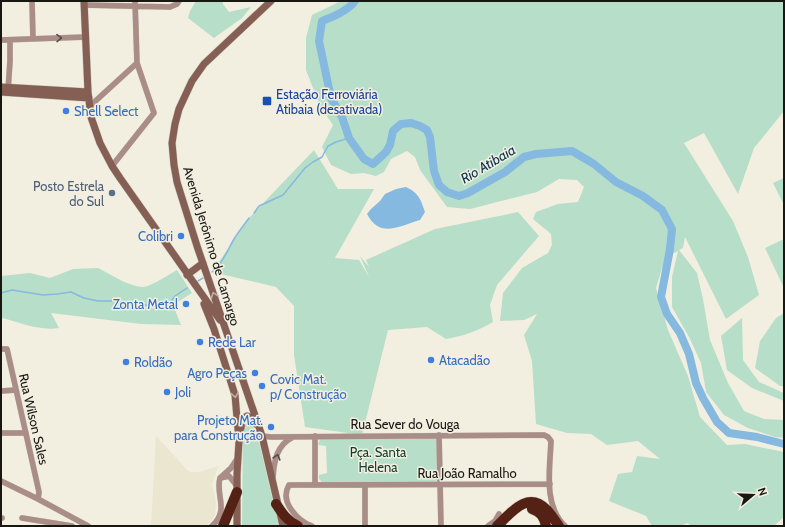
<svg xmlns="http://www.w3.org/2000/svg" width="785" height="527" viewBox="0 0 785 527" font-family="Cabin,sans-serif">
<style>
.built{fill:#eae6d0}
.green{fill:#b7dec8}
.water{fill:#85b9e0}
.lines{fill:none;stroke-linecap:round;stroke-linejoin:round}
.stream{stroke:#85b9e0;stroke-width:1.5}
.river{stroke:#85b9e0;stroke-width:8}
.street-casing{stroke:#cfccc0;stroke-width:6}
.secondary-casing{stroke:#cfccc0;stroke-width:8}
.highway-casing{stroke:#cfccc0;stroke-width:11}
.street{stroke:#a98d86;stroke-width:5.5}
.secondary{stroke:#855f54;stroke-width:7}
.highway{stroke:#532214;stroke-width:10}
.oneway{stroke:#594c46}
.oneway2{stroke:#c1aea2}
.transit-dot{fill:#1a4fb4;stroke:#f2efe1;stroke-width:1.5}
.shop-dot{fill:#3f7fe0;stroke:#f2efe1;stroke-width:1.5}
.service-dot{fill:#5c6f8a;stroke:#f2efe1;stroke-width:1.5}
.labels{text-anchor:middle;stroke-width:3;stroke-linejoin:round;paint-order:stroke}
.transit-label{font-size:13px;fill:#164399;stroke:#f2efe1;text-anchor:start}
.shop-label{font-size:13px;fill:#366cbe;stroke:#f2efe1;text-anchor:start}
.service-label{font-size:13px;fill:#4e5e75;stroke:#f2efe1;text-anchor:end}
.street-label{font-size:13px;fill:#181712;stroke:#f2efe1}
.park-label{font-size:13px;fill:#0d3f29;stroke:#f2efe1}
.water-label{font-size:14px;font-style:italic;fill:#08334d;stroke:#f2efe1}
</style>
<rect width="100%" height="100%" fill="#f2efe1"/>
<path class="built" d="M 156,436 L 187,470 L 191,472 L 199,472 L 218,466 L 212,485 L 216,501 L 215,515 L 210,523 L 206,525 L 151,526 Z"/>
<path class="green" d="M 196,1 L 223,1 L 223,4 L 229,12 L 251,7 L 242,18 L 214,38 L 188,18 L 190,11 Z
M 341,1 L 784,1 L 784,111 L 754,148 L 738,194 L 704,133 L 684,143 L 733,221 L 748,257 L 759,295 L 726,319 L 685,237 L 683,248 L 679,250 L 697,273 L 703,299 L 710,340 L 728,383 L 744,411 L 764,419 L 784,420 L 784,438 L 775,437 L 748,428 L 724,415 L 706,392 L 701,363 L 689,337 L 672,307 L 672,277 L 678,251 L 665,258 L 656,288 L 668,330 L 688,376 L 700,417 L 727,445 L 745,444 L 784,452 L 784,517 L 774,526 L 692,526 L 687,523 L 681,526 L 652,526 L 646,516 L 609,501 L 618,474 L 632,472 L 637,456 L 660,459 L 638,441 L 607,445 L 591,434 L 567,433 L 536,424 L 532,361 L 524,335 L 537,314 L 524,320 L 500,321 L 503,293 L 522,268 L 548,253 L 552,245 L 551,234 L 533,219 L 536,212 L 558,204 L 578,202 L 584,187 L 577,180 L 559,179 L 537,192 L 470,209 L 447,207 L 420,170 L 415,157 L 407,151 L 391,159 L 384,172 L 376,176 L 364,173 L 351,174 L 331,165 L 322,147 L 333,125 L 320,106 L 306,70 L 306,38 L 312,15 Z
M 314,150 L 338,189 L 374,189 L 335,258 L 359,260 L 369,277 L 360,256 L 369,267 L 366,260 L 435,229 L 518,212 L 539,236 L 497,285 L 490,305 L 493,322 C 478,331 463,336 446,339 L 427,327 L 388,330 L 362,435 L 305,427 L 294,355 L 294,306 L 276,287 L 212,272 L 249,218 Z
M 784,178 L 784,205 L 773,183 Z
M 784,239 L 784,288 L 765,248 Z
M 98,268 C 112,275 127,286 143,287 C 150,287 170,274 177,270 L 192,293 L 173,305 L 181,325 L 141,324 L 51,313 L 59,328 C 40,331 21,323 3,318 L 1,320 L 1,276 L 30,273 L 50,278 L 73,269 Z
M 784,313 L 784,386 L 780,386 L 755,368 L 760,341 L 776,318 Z
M 742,318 L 743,360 L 759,382 L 784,393 L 784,401 L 752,388 L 727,370 L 721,336 Z
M 245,420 L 251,420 L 260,446 L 279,526 L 242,526 L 243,423 Z
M 435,438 L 437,440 L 438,479 L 435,482 L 322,482 L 319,479 L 319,475 L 327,473 L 326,446 L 318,445 L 320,439 Z"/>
<path class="water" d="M 406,187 C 419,193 421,200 425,212 L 420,220 C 399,226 380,239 367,214 L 371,209 L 380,201 L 385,194 L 396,189 Z"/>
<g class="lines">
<path class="stream" d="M 254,213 L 259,206 L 283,195 L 305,168 L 313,162 L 322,157 L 328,146 L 336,142 L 349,138
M 212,272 C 223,263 227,251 234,239 C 239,231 244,225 249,218
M 198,281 L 203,278
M 1,293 L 12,290 L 43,295 L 57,294 L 71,292 L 84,298 L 98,301 L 114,301 L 162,307 L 170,303 L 175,296 L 187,288"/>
<path class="river" d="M 355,1 C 348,11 333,17 322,21 L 319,41 L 331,98 L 342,117 L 349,138 L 364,159 L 373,164 L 386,152 L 390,145 L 393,131 L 401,124 L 411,123 L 420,126 L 427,130 L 430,137 L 434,171 L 439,185 L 447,192 L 459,196 L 468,193 L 505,172 L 524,157 L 536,154 L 572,151 L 594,164 L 616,182 L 643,196 L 662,210 L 672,229 L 670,249 L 661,297 L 667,314 L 680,333 L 689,354 L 696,383 L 703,398 L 717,422 L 729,433 L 757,437 L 784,444"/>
<defs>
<path id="street" d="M 32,1 L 33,39
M 84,5 L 170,7 L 177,4 L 179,1
M 1,40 L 86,37
M 8,91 L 10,61 L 10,40
M 90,106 L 137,63
M 112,166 L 154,113 L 137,63 L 135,1
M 1,349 L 7,349 L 39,492 L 38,499
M 1,391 L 16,390
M 1,433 L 26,433
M 439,435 L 441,526
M 262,436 L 271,437 L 544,435 L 548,437 L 551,441 C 550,469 543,505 565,526
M 273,477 C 274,460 277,445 293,437
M 220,478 L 229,476 L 237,486
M 1,481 L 38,499 L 88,526
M 315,485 L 315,436
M 365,485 L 365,526
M 1,518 L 2,518
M 22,518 L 72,526
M 212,526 C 230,510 215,495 220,478 L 231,468 L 237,459
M 312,526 C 298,521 279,502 289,485 L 550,484
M 488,526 L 495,521 L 499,514"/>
<path id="secondary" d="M 84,1 L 88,92 L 91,117 L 100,143 L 112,166 L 120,178 L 220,320
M 271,1 L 204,64 L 192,81 L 179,109 L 175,124 L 172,143 L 174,165 L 177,182 L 197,246 L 262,436 L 283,526
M 1,87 L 88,92
M 1,92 L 89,98
M 187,275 L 203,263
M 204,304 L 214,329 L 235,395 L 239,441 L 237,474 L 237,526
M 241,428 L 242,419 L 247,416 L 253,419 L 256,424"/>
<path id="highway" d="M 276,504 C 282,513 287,521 298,526
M 532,509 C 541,512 544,517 546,526
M 223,526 L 237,492
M 497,526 C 511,513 527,490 547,510 C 552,515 555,521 559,526"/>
</defs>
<use href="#street" class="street-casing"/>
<use href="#secondary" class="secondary-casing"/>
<use href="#highway" class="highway-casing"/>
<use href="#street" class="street"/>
<use href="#secondary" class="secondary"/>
<use href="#highway" class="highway"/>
</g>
<defs><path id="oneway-chevron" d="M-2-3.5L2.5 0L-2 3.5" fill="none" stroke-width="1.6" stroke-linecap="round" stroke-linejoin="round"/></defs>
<g class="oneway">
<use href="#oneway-chevron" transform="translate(59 38) rotate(-1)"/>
<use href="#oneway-chevron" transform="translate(277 457) rotate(-74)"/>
</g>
<g class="oneway2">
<use href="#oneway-chevron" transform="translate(214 295) rotate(-109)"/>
<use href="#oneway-chevron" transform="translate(235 395) rotate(80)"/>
</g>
<rect class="transit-dot" x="262" y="96" width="10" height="10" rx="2"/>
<g class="shop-dot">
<circle cx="66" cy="111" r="4"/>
<circle cx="181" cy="236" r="4"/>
<circle cx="186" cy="304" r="4"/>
<circle cx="200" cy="342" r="4"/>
<circle cx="431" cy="360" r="4"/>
<circle cx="126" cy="362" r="4"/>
<circle cx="255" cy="373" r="4"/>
<circle cx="262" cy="386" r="4"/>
<circle cx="167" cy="392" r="4"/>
<circle cx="271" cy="427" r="4"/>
</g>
<circle class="service-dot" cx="112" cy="193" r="4"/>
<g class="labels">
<g class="transit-label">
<text x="276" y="99">Estação Ferroviária<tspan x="276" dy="15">Atibaia (desativada)</tspan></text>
</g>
<g class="shop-label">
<text x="74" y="116">Shell Select</text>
<text x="173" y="241" text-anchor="end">Colibri</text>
<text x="178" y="309" text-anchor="end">Zonta Metal</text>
<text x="208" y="347">Rede Lar</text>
<text x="439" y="365">Atacadão</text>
<text x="134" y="367">Roldão</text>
<text x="247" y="378" text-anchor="end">Agro Peças</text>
<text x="270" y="384">Covic Mat.<tspan x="270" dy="15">p/ Construção</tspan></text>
<text x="175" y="397">Joli</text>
<text x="263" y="425" text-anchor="end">Projeto Mat.<tspan x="263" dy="15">para Construção</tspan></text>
</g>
<g class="service-label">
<text x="104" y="191">Posto Estrela<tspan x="104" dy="15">do Sul</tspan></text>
</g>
<g class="street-label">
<text transform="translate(212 246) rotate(73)" y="5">Avenida Jerônimo de Camargo</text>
<text transform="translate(34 419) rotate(77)" y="5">Rua Wilson Sales</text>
<text x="405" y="429">Rua Sever do Vouga</text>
<text x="467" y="478">Rua João Ramalho</text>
</g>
<g class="park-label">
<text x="378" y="457">Pça. Santa<tspan x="378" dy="15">Helena</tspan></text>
</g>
<g class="water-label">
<text transform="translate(488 164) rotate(-31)" y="5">Rio Atibaia</text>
</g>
</g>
<rect width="785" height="527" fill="none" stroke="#181712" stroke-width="4"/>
<g transform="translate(753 495) rotate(71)" stroke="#f2efe1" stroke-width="3" paint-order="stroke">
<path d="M0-3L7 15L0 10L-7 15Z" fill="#181712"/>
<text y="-6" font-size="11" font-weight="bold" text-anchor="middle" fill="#181712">N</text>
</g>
</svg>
